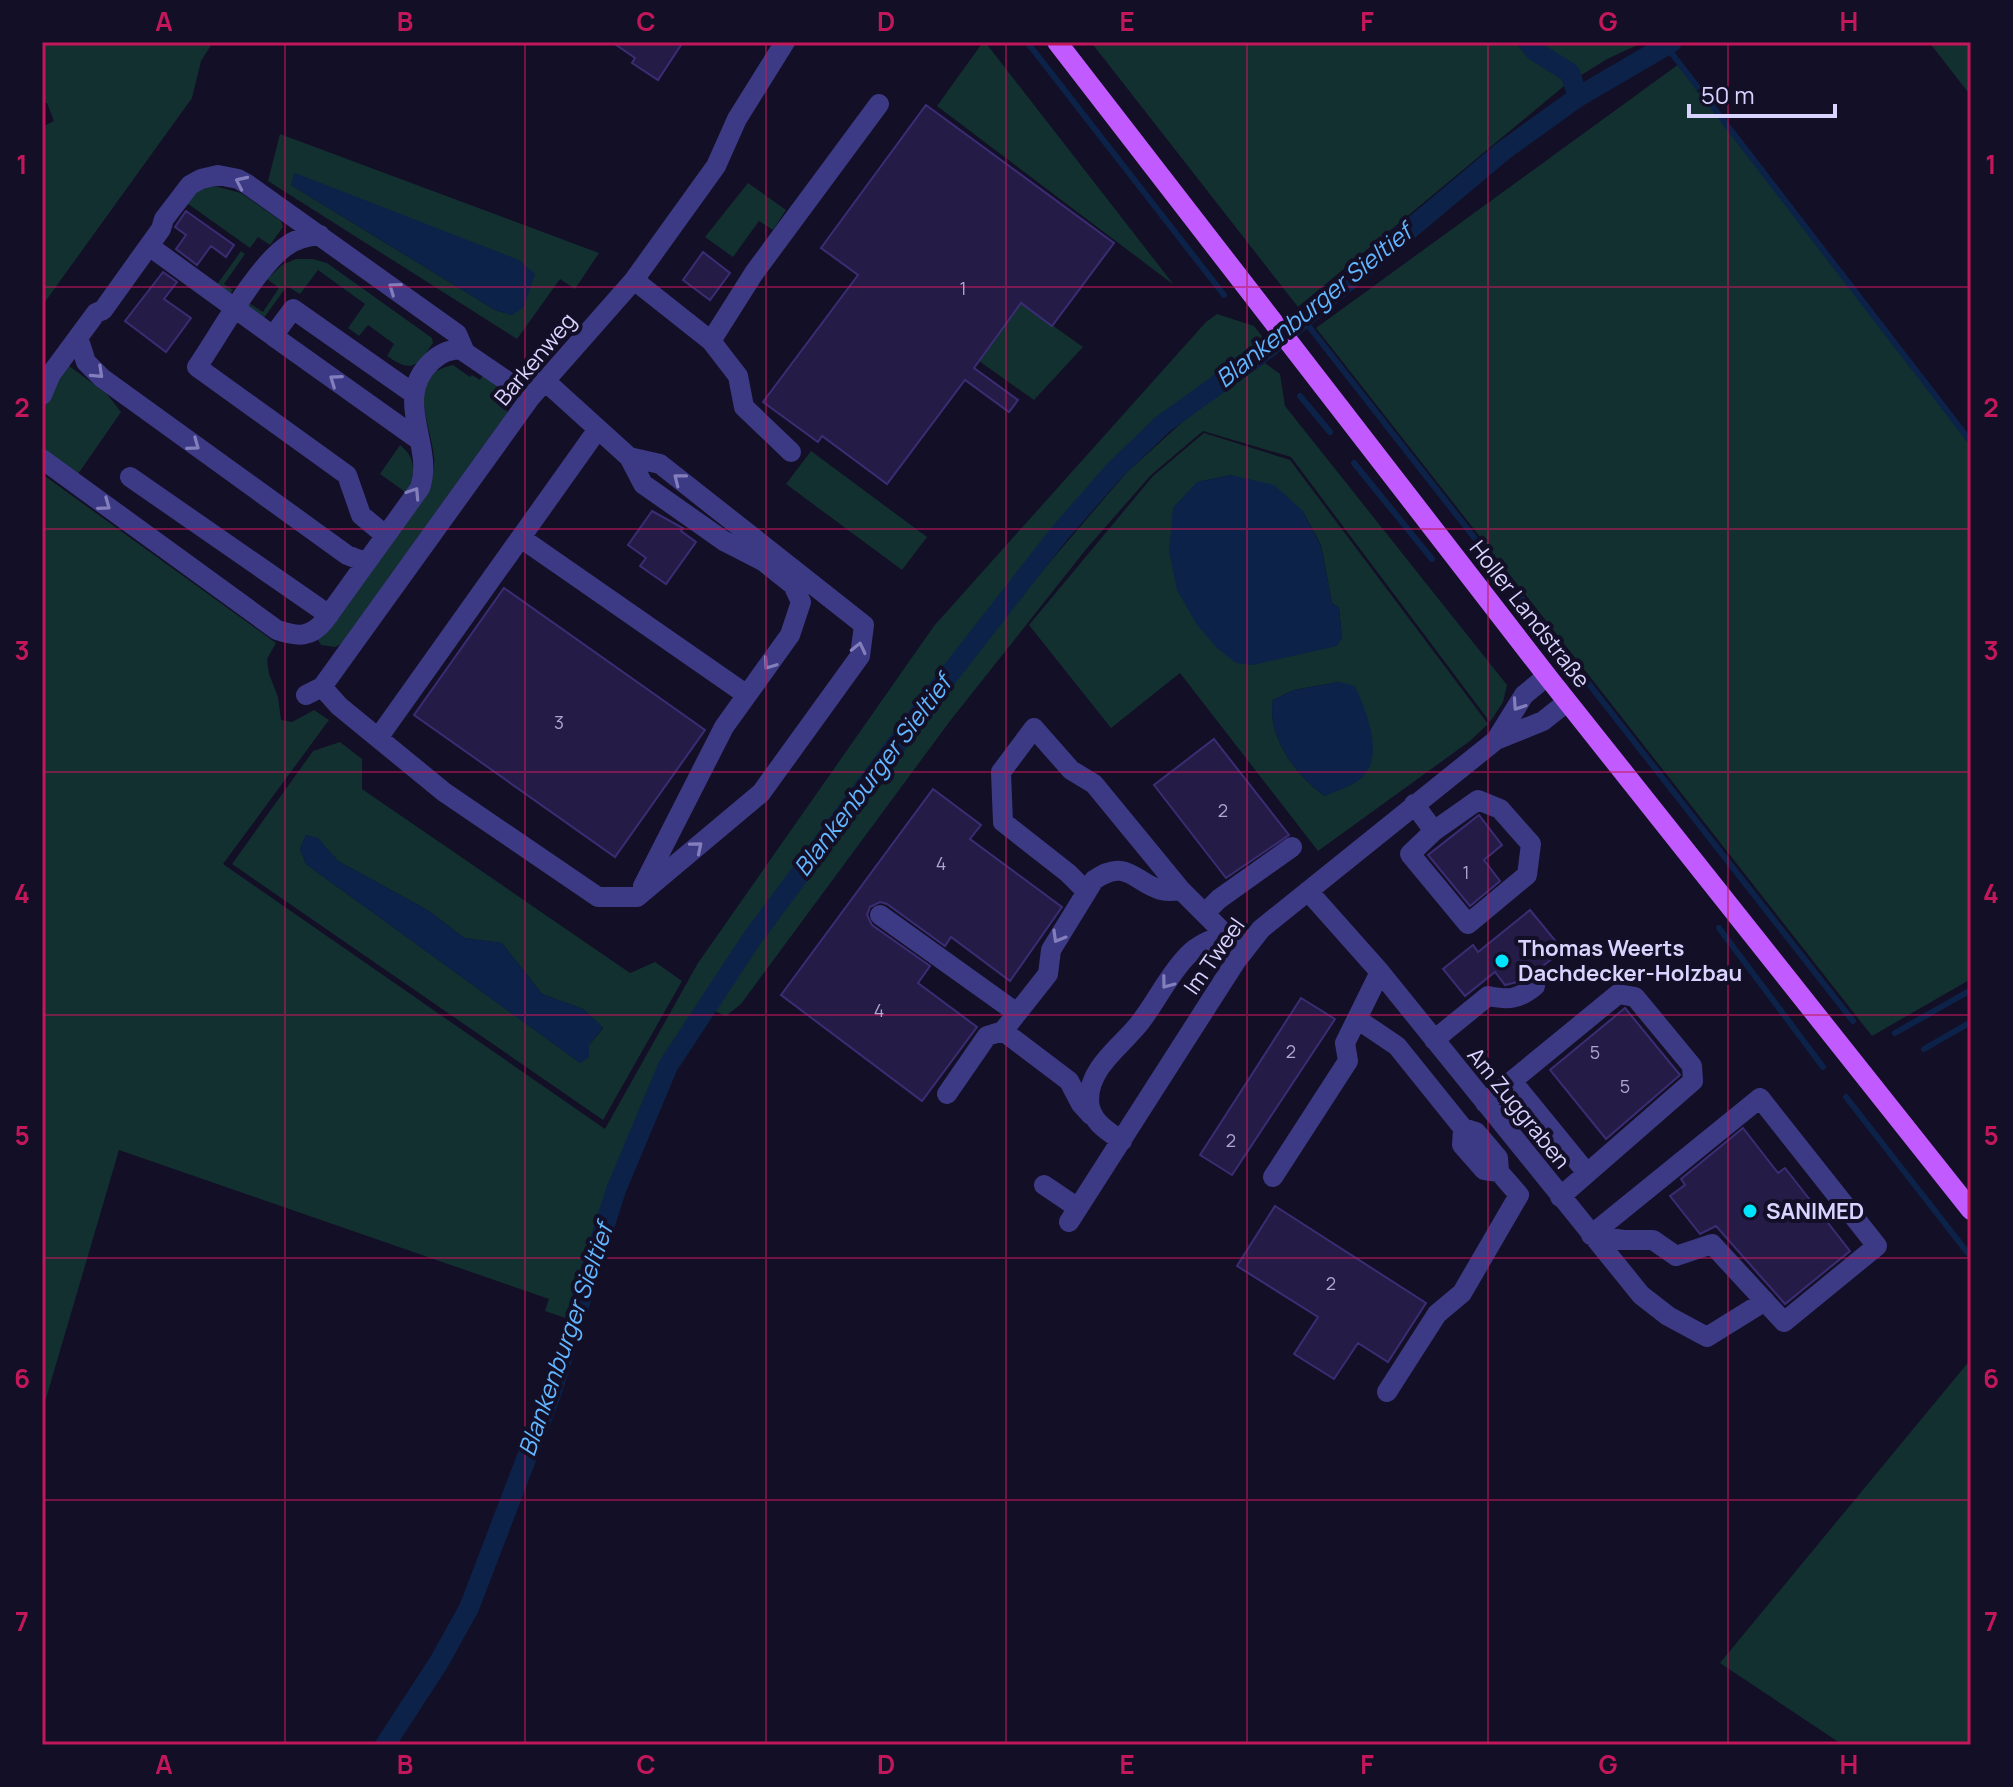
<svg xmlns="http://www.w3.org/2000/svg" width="2013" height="1787" viewBox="0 0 2013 1787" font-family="Manrope,sans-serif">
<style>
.green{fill:#12302f;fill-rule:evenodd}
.water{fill:#0c2248}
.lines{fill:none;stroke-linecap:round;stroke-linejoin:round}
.stream{stroke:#0c2248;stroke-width:6}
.canal{stroke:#0c2248;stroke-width:20}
.building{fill:#241b47;stroke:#3b2d73;stroke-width:2}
.minor{stroke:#3d3a85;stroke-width:20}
.major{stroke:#c25bff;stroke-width:20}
.oneway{stroke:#837fbc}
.grid{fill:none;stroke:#c2185b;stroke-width:2;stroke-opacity:0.55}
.poi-dot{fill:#00e5ff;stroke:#130f26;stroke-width:3}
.labels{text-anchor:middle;stroke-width:8;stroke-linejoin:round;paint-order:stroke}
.number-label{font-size:18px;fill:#aca6d1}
.street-label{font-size:22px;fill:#d9d4ff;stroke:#130f26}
.poi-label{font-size:22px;font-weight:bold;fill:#d9d4ff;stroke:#130f26;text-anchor:start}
.water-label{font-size:24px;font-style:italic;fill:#62b6ff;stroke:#130f26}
.neatline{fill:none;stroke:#c2185b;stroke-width:3}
.grid-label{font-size:26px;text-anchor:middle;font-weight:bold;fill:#c2185b}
</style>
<rect width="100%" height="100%" fill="#130f26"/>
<path class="green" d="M 42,42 L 213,42 L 201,61 L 192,98 L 42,306 L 42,127 L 54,121 L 47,103 L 42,102 Z
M 983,42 L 985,42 L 1174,285 L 937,106 Z
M 1091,42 L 1644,42 L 1607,59 L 1564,86 L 1298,307 Z
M 1929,42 L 1971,42 L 1971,96 Z
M 1679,64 L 1971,438 L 1971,979 L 1872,1036 L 1316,328 Z
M 280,134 L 599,253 L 575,289 L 560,279 L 517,339 L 268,181 ZM 295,173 L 512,315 L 495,310 L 291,185 Z
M 748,183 L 786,210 L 773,230 L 759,221 L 733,257 L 705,237 Z
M 215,186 L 241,193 L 281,221 L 283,227 L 270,245 L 258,237 L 250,248 L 184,201 L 203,187 Z
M 241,251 L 245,254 L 224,284 L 233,290 L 229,295 L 216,286 Z
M 296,259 L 313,259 L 327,263 L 432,338 L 433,343 C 417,366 413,374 387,356 L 394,344 L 368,325 L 359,336 L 348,328 L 365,304 L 318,270 L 300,294 L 287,286 L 263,319 L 246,308 L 249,303 L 263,312 L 279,288 L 267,279 L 282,265 Z
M 1021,303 L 1083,347 L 1034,400 L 979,361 Z
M 1217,314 L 1254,326 L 1268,344 L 1158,421 L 1083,499 L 939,677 L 815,845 L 664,1059 L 612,1182 L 568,1319 L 545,1311 L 549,1299 L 119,1150 L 42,1412 L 42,474 L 276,643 L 267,659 L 269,674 L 278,697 L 281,720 L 292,722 L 314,710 L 329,720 L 223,864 L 605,1129 L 698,963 L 934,626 L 1206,322 Z
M 65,363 L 107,394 L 121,412 L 78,474 L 277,619 L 45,451 C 33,423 48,386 65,363 Z
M 1265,363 L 1280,374 L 1285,406 L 1507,685 L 1503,702 L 1490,722 L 1291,457 L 1203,431 L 1151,475 L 1087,548 L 950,721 L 741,1004 L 726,1016 L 712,1010 L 922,720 L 1003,617 L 1126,473 L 1199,407 Z
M 453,365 L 470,377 L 472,375 L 480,380 L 483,375 L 507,392 L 507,413 L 341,644 L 335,647 L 321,645 L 318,640 L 430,483 C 432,474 435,466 434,458 C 432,426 403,375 453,365 Z
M 1204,433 L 1290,460 L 1488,724 L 1470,741 L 1318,851 L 1180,673 L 1111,728 L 1029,625 L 1153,476 ZM 1231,475 L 1302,510 L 1321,545 L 1332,603 L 1339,608 L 1342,638 L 1252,665 L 1173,508 L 1198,482 ZM 1339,682 L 1325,796 C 1297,777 1266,736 1273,700 L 1294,690 Z
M 400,445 C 418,459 414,475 408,494 L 380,474 Z
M 811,451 L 927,537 L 902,570 L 786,484 Z
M 340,742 L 362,759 L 362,789 L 630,973 L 655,962 L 682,981 L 603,1120 L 232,864 L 313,751 ZM 306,835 L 318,839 L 338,861 L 429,911 L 464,938 L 502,943 L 542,994 L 583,1009 L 603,1028 L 589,1045 L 589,1057 L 579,1062 L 306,864 L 300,849 Z
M 1971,1359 L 1971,1745 L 1843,1745 L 1720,1663 Z"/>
<path class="water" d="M 295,173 L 519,260 L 535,274 L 524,307 L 512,315 L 495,310 L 291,185 Z
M 1231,475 L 1274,485 L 1302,510 L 1321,546 L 1332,603 L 1339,608 L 1342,638 L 1337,646 L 1252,665 L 1236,663 L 1216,647 L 1197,625 L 1177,590 L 1169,551 L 1173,508 L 1197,482 Z
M 1339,682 L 1355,686 C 1366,711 1387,758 1359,780 C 1351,787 1335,791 1325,796 C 1297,777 1266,736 1273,700 L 1294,690 Z
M 306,835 L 318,838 L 338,861 L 429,911 L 464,938 L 502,943 L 542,994 L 583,1009 L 603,1027 L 589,1045 L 589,1057 L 580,1063 L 306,864 L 300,849 Z"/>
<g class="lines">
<path class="stream" d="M 1027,42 L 1224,295
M 1666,46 L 1971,442
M 1303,319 L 1853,1021
M 1300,396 L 1330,432
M 1354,463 L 1432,559
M 1719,928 L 1823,1067
M 1895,1033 L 1971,990
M 1924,1049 L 1971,1022
M 1846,1097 L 1971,1257"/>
<path class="canal" d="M 1528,42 L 1535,51 L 1570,73 L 1578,97
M 385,1745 L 439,1662 L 469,1608 L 551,1394 L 616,1190 L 668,1066 L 753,937 L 934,694 L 1059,534 L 1114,471 L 1163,424 L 1267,349 L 1503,151 L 1578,97 L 1672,42"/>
</g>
<path class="building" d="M 612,42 L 683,42 L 658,80 L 632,63 L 635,58 Z
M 926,105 L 1114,243 L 1052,326 L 1021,303 L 974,368 L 1018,400 L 1009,412 L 965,380 L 887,484 L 822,436 L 818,442 L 763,402 L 858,275 L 821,248 Z
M 186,211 L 234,245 L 226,257 L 211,246 L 197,265 L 176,249 L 186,235 L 175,227 Z
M 703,252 L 730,273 L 710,300 L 683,280 Z
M 163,272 L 177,282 L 164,299 L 191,318 L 166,352 L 125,321 Z
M 652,511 L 683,528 L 681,531 L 696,542 L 666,584 L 640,566 L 646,558 L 628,545 Z
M 504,588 L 705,730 L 615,857 L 414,715 Z
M 1214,739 L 1289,835 L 1226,878 L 1154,785 Z
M 933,789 L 981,825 L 970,839 L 1062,907 L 1010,981 L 951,937 L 945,946 L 887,904 L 880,902 L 870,907 L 867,915 L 872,925 L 930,966 L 918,983 L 977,1027 L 922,1101 L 781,995 Z
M 1479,815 L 1502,845 L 1484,860 L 1500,881 L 1470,906 L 1428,855 Z
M 1530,910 L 1563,950 L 1534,973 L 1517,982 L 1505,985 L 1495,972 L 1465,996 L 1443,969 L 1473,945 L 1478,952 Z
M 1301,998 L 1335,1019 L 1232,1175 L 1200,1155 Z
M 1625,1008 L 1680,1075 L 1606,1139 L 1550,1070 Z
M 1743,1128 L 1778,1173 L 1785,1168 L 1850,1251 L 1785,1304 L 1716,1226 L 1700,1234 L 1670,1196 L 1685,1185 L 1681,1179 Z
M 1275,1206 L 1426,1303 L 1388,1362 L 1358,1343 L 1334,1379 L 1294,1354 L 1318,1317 L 1237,1266 Z"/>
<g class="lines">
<path class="minor" d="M 320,235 C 307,236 295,239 285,247 C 255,269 219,335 197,367 L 347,475 L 361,515 L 385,535
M 149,246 L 273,336
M 634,280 L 711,341 L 754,273 L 879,104
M 78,337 L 86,362 L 102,378 L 347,555 L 360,560 L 367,560
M 711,341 L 738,376 L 744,407 L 791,452
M 544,380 L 629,457 L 643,484 L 724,541 L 763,561 L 793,585 L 801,602 L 790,635 L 724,727 L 643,886
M 414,394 L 293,309 L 273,336 L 419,440
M 42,395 L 51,374 L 96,313 L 103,310 L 161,229 L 164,219 L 190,185 L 201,179 L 218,175 L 238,179 L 247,184 L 457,334 L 464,350
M 42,459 L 277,630 C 298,637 311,638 325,620 L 420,488 C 435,445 391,399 432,361 C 441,353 448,350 460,349 L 510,383
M 130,477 L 329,615
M 521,538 L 747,695
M 322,687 L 339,706 L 444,792 L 598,897 L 637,897 L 761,793 L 860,656 L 864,625 L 660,464 L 629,457
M 306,695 L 322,687 L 530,398 L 634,280 L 716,166 L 737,119 L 785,42
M 378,738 L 598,429
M 1496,740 L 1524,695 L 1547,676
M 1414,804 L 1434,831 L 1478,800 L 1500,809 L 1531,844 L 1527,875 L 1468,924 L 1410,854 L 1434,831
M 1086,891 L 1068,873 L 1003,822 L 1001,772 L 1034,728 L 1071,770 L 1094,784 L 1181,890 L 1226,935 L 1246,948
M 1308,891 L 1380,972 L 1641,1295 L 1668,1316 L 1707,1337 L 1765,1301
M 1205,913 L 1219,899 L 1292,847
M 880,915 L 1017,1013
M 1357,1019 L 1397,1046 L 1463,1128 L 1476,1132 L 1498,1158 L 1499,1172 L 1519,1195 L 1462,1293 L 1437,1314 L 1387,1392
M 1434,1040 L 1488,996 C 1508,1000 1518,1000 1535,986
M 1512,1081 L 1587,1173
M 947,1094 L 987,1036 L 1003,1031
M 1760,1098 L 1877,1246 L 1784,1322 L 1712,1244 L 1676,1256 L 1653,1240 L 1623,1240 L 1591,1235 Z
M 1485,1103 L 1618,994 L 1635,997 L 1692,1066 L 1693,1081 L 1560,1197
M 1091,1115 L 1081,1104 L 1069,1081 L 1003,1031 L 1048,974 L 1051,950 L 1094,880 C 1127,857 1135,883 1161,890 C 1167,892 1174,891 1181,890
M 1463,1128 L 1462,1145 L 1484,1170 L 1499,1172
M 1122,1141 C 1107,1131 1089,1120 1089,1100 C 1089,1068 1119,1048 1138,1025 C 1156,1003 1168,975 1188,955 C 1199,944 1211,939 1226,935
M 1273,1177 L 1348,1061 L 1345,1043 L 1380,972
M 1044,1185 L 1078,1208
M 1069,1222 L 1236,961 L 1261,929 L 1496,740 L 1543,721 L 1567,702"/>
<path class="major" d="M 1057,42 L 1547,676 L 1971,1210"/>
</g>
<defs><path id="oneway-chevron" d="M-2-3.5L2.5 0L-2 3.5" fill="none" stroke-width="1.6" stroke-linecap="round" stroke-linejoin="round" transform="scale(2)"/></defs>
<g class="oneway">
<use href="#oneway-chevron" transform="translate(241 182) rotate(-155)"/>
<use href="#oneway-chevron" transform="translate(394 288) rotate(-145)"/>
<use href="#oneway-chevron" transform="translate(98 373) rotate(43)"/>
<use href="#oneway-chevron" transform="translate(335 380) rotate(-145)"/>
<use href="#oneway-chevron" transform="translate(194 445) rotate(36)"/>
<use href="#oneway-chevron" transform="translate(679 479) rotate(-142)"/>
<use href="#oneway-chevron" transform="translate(414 493) rotate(-57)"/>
<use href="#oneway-chevron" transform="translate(105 505) rotate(36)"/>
<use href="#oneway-chevron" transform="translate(859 648) rotate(-77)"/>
<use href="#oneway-chevron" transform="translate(769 664) rotate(125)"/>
<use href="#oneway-chevron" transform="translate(1518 705) rotate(124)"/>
<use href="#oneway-chevron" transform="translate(697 847) rotate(-40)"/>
<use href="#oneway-chevron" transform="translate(1058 937) rotate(120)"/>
<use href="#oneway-chevron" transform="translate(1167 983) rotate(127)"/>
</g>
<path class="grid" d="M 285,42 L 285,1745M 525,42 L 525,1745M 766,42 L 766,1745M 1006,42 L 1006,1745M 1247,42 L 1247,1745M 1488,42 L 1488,1745M 1728,42 L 1728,1745M 42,287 L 1971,287M 42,529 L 1971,529M 42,772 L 1971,772M 42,1015 L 1971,1015M 42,1258 L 1971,1258M 42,1500 L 1971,1500"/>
<g class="poi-dot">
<circle cx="1502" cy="961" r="8"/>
<circle cx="1750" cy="1211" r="8"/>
</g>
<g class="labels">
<g class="number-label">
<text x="963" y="295">1</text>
<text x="559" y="729">3</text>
<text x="1223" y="817">2</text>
<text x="941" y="870">4</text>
<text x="1466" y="879">1</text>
<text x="879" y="1017">4</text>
<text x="1291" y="1058">2</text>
<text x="1595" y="1059">5</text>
<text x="1625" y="1093">5</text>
<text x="1231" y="1147">2</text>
<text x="1331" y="1290">2</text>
</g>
<g class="street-label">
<text transform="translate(535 359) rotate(-50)" y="8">Barkenweg</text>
<text transform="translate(1530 614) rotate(52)" y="8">Holler Landstraße</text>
<text transform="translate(1214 956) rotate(-55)" y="8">Im Tweel</text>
<text transform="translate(1519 1108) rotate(51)" y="8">Am Zuggraben</text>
</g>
<g class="poi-label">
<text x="1518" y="956">Thomas Weerts<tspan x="1518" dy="25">Dachdecker-Holzbau</tspan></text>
<text x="1766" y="1219">SANIMED</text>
</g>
<g class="water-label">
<text transform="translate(1314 306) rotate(-39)" y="8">Blankenburger Sieltief</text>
<text transform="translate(873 776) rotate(-53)" y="8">Blankenburger Sieltief</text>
<text transform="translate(566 1340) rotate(-71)" y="8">Blankenburger Sieltief</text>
</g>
</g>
<rect width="2013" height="1787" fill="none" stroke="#130f26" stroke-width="88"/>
<path d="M1689 104v12h146v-12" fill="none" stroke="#d9d4ff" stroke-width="4"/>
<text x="1701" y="104" font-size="24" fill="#d9d4ff" stroke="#130f26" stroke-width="6" paint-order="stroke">50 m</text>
<rect x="44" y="44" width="1925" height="1699" class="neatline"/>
<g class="grid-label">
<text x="164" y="31">A</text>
<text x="405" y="31">B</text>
<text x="646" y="31">C</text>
<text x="886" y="31">D</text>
<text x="1127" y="31">E</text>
<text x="1367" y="31">F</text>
<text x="1608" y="31">G</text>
<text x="1849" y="31">H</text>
<text x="22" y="174">1</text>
<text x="1991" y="174">1</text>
<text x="22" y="417">2</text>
<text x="1991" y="417">2</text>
<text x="22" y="660">3</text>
<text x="1991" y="660">3</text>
<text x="22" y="903">4</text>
<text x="1991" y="903">4</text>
<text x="22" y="1145">5</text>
<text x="1991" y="1145">5</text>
<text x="22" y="1388">6</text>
<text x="1991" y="1388">6</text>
<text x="22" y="1631">7</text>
<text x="1991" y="1631">7</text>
<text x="164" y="1774">A</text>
<text x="405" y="1774">B</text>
<text x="646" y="1774">C</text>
<text x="886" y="1774">D</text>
<text x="1127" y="1774">E</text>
<text x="1367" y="1774">F</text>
<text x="1608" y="1774">G</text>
<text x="1849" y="1774">H</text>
</g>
</svg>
